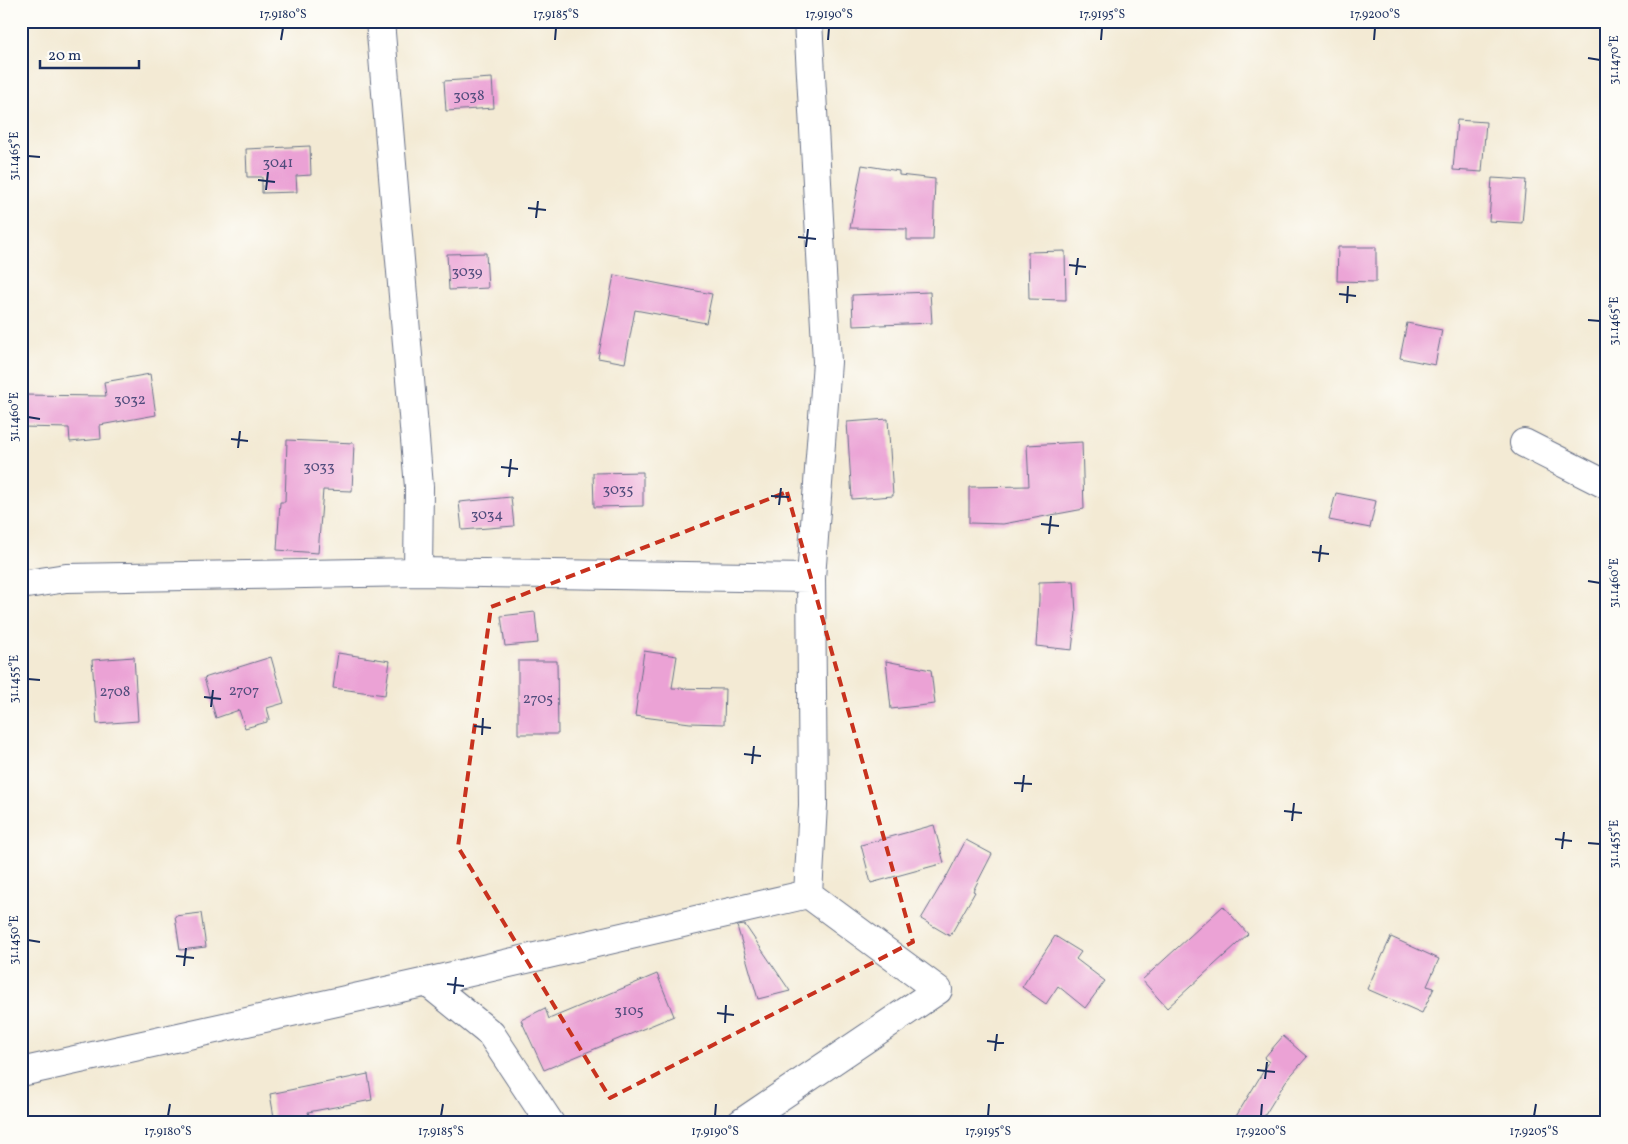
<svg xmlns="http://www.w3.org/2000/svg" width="1628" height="1144" viewBox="0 0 1628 1144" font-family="Vollkorn,serif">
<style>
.building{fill:#eba2d5}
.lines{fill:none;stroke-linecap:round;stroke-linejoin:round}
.minor-casing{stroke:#677087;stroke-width:30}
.minor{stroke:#fff;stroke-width:28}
.marked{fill:none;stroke:#c8321e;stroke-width:4;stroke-dasharray:10 6;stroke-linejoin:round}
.ticks{fill:none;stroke:#1b2f5e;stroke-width:2}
.labels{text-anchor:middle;stroke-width:4;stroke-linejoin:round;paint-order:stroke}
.number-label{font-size:15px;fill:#4f4c7c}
.neatline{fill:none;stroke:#1b2f5e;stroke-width:2}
.ticks-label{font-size:12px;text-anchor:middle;fill:#1b2f5e}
</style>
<rect width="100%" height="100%" fill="#fdfcf7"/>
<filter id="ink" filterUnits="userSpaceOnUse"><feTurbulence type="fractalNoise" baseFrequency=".02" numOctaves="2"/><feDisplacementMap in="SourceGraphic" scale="10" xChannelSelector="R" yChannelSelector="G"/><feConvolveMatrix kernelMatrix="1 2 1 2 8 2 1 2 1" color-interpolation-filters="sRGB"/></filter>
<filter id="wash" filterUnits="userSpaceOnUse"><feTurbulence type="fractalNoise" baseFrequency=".0096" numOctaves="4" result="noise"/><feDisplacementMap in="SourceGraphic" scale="20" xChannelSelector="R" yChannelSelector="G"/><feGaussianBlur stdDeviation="1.12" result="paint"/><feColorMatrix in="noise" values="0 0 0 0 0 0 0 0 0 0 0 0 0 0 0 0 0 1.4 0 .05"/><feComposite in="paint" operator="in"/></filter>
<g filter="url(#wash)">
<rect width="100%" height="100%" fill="#f3ead4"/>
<g id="blocks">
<path class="building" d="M 492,78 L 494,108 L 446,111 L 444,81 Z
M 1457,120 L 1486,122 L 1482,172 L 1453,170 Z
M 310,146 L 311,175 L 296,176 L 297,192 L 262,193 L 262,177 L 247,177 L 246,149 Z
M 862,165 L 899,171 L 899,175 L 935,179 L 933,240 L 907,240 L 907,229 L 850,228 Z
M 1492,178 L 1526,180 L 1522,223 L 1489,221 Z
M 1338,247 L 1376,247 L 1376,282 L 1337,281 Z
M 1065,251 L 1066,300 L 1029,299 L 1028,252 Z
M 486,253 L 488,288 L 449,290 L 447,254 Z
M 614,275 L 712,294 L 706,323 L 635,310 L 625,363 L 598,358 Z
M 930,292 L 932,323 L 853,326 L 852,295 Z
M 1407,323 L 1442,330 L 1435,365 L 1400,358 Z
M 150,374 L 156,415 L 100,425 L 101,439 L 70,442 L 69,428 L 21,427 L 21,395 L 106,396 L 104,382 Z
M 888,419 L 893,496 L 852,499 L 847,422 Z
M 287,440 L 354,443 L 352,491 L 323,490 L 318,553 L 277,550 L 280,502 L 285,502 Z
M 1082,442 L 1084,509 L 1003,524 L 969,523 L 969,487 L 1029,486 L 1027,445 Z
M 643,472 L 643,506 L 594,507 L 593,473 Z
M 1336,493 L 1376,501 L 1370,528 L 1329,520 Z
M 511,497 L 514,526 L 462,530 L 459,502 Z
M 1074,581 L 1076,613 L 1072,650 L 1036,646 L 1039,600 L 1039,582 Z
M 535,612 L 538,643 L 505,646 L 501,616 Z
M 644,651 L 677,656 L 672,688 L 725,689 L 724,724 L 690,723 L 635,716 Z
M 338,653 L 390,661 L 385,695 L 333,688 Z
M 134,657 L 138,721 L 97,724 L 92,660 Z
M 271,657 L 284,703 L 267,708 L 270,719 L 267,719 L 267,722 L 245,728 L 239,710 L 216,718 L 204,678 Z
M 518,661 L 557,661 L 558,734 L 518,734 Z
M 886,661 L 931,670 L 935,704 L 891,709 Z
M 934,825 L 944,863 L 871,883 L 861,845 Z
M 966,840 L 992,854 L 973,891 L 975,892 L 950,936 L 921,919 L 947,875 L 947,876 Z
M 1223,906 L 1248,934 L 1167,1008 L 1142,980 Z
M 201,913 L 206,947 L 180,950 L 175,916 Z
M 745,925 L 790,991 L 758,999 L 737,926 Z
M 1055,936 L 1081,952 L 1076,959 L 1105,981 L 1085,1008 L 1058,986 L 1046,1004 L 1022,987 Z
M 1391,937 L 1439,959 L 1427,986 L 1434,988 L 1422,1013 L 1367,989 Z
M 657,974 L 674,1016 L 544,1070 L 521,1020 L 545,1008 L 549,1019 Z
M 1283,1036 L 1307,1057 L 1286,1081 L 1260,1123 L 1232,1123 L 1269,1062 L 1264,1058 Z
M 368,1074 L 372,1100 L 308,1112 L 310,1119 L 289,1123 L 275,1123 L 270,1094 Z"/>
</g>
</g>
<g filter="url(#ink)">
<use href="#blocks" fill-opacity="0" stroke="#677087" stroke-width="1"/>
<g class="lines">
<defs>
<path id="minor" d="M 380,21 L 419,487 L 418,572
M 1524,443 L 1607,485
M 21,585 L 66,578 L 418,572 L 811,578
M 808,894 L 813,805 L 811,578 L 827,362 L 808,21
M 427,982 L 491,1034 L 550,1123
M 21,1072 L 427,982 L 808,894 L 938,990 L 741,1123"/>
</defs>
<use href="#minor" class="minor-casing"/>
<use href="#minor" class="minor"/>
</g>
</g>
<path class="marked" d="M 787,492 L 913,942 L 610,1098 L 458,847 L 491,607 Z"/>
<path class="ticks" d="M 281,40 L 283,28M 555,40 L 556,28M 828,40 L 829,28M 1101,40 L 1102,28M 1374,40 L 1375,28M 1588,58 L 1600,60M 28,156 L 40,157M 258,180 L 275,182M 266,190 L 268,172M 528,208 L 546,210M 536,218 L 538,201M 798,237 L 816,239M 806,247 L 808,229M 1069,265 L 1086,267M 1076,275 L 1078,258M 1339,294 L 1356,296M 1347,303 L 1348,286M 1588,320 L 1600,321M 28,417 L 40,419M 231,439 L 248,441M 238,448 L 240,431M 501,467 L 518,469M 509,477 L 511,459M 771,496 L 789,497M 779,505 L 781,488M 1041,524 L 1059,526M 1049,534 L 1051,516M 1312,552 L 1329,554M 1319,562 L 1321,545M 1588,581 L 1600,583M 28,679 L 40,680M 204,697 L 221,699M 211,707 L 213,690M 474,726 L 491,728M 482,735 L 483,718M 744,754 L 761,756M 752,764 L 754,746M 1014,783 L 1032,784M 1022,792 L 1024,775M 1284,811 L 1302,813M 1292,821 L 1294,803M 1555,839 L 1572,841M 1588,843 L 1600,844M 1562,849 L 1564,832M 28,940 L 40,942M 176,956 L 194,958M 184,966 L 186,948M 447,984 L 464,986M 454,994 L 456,977M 717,1013 L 734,1015M 725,1023 L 726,1005M 987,1041 L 1004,1043M 995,1051 L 997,1034M 1257,1070 L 1275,1072M 1265,1079 L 1267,1062M 168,1116 L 170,1104M 441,1116 L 443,1104M 715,1116 L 716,1104M 988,1116 L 989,1104M 1261,1116 L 1262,1104M 1534,1116 L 1536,1104"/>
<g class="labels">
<g class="number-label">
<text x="469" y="100">3038</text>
<text x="278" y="167">3041</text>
<text x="467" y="276">3039</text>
<text x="130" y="404">3032</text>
<text x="319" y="471">3033</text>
<text x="618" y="494">3035</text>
<text x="487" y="519">3034</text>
<text x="244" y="695">2707</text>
<text x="115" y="696">2708</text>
<text x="538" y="703">2705</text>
<text x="629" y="1015">3105</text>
</g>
</g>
<rect width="1628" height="1144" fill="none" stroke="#fdfcf7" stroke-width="55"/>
<path d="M40 60v8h99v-8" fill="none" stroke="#1b2f5e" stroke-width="2.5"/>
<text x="48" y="60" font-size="15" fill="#1b2f5e" stroke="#fdfcf7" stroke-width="4" paint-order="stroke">20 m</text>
<rect x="28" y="28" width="1572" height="1088" class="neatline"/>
<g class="ticks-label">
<text x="283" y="18">17.9180°S</text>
<text x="556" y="18">17.9185°S</text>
<text x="829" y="18">17.9190°S</text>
<text x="1102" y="18">17.9195°S</text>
<text x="1375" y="18">17.9200°S</text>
<text transform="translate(1614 60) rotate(-90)" y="4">31.1470°E</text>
<text transform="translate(14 156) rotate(-90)" y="4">31.1465°E</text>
<text transform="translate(1614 321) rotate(-90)" y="4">31.1465°E</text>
<text transform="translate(14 417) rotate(-90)" y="4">31.1460°E</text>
<text transform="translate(1614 583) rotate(-90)" y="4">31.1460°E</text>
<text transform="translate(14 679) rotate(-90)" y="4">31.1455°E</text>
<text transform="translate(1614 844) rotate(-90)" y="4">31.1455°E</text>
<text transform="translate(14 940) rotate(-90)" y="4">31.1450°E</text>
<text x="168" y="1135">17.9180°S</text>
<text x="441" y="1135">17.9185°S</text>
<text x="715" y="1135">17.9190°S</text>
<text x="988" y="1135">17.9195°S</text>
<text x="1261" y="1135">17.9200°S</text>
<text x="1534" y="1135">17.9205°S</text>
</g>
</svg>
